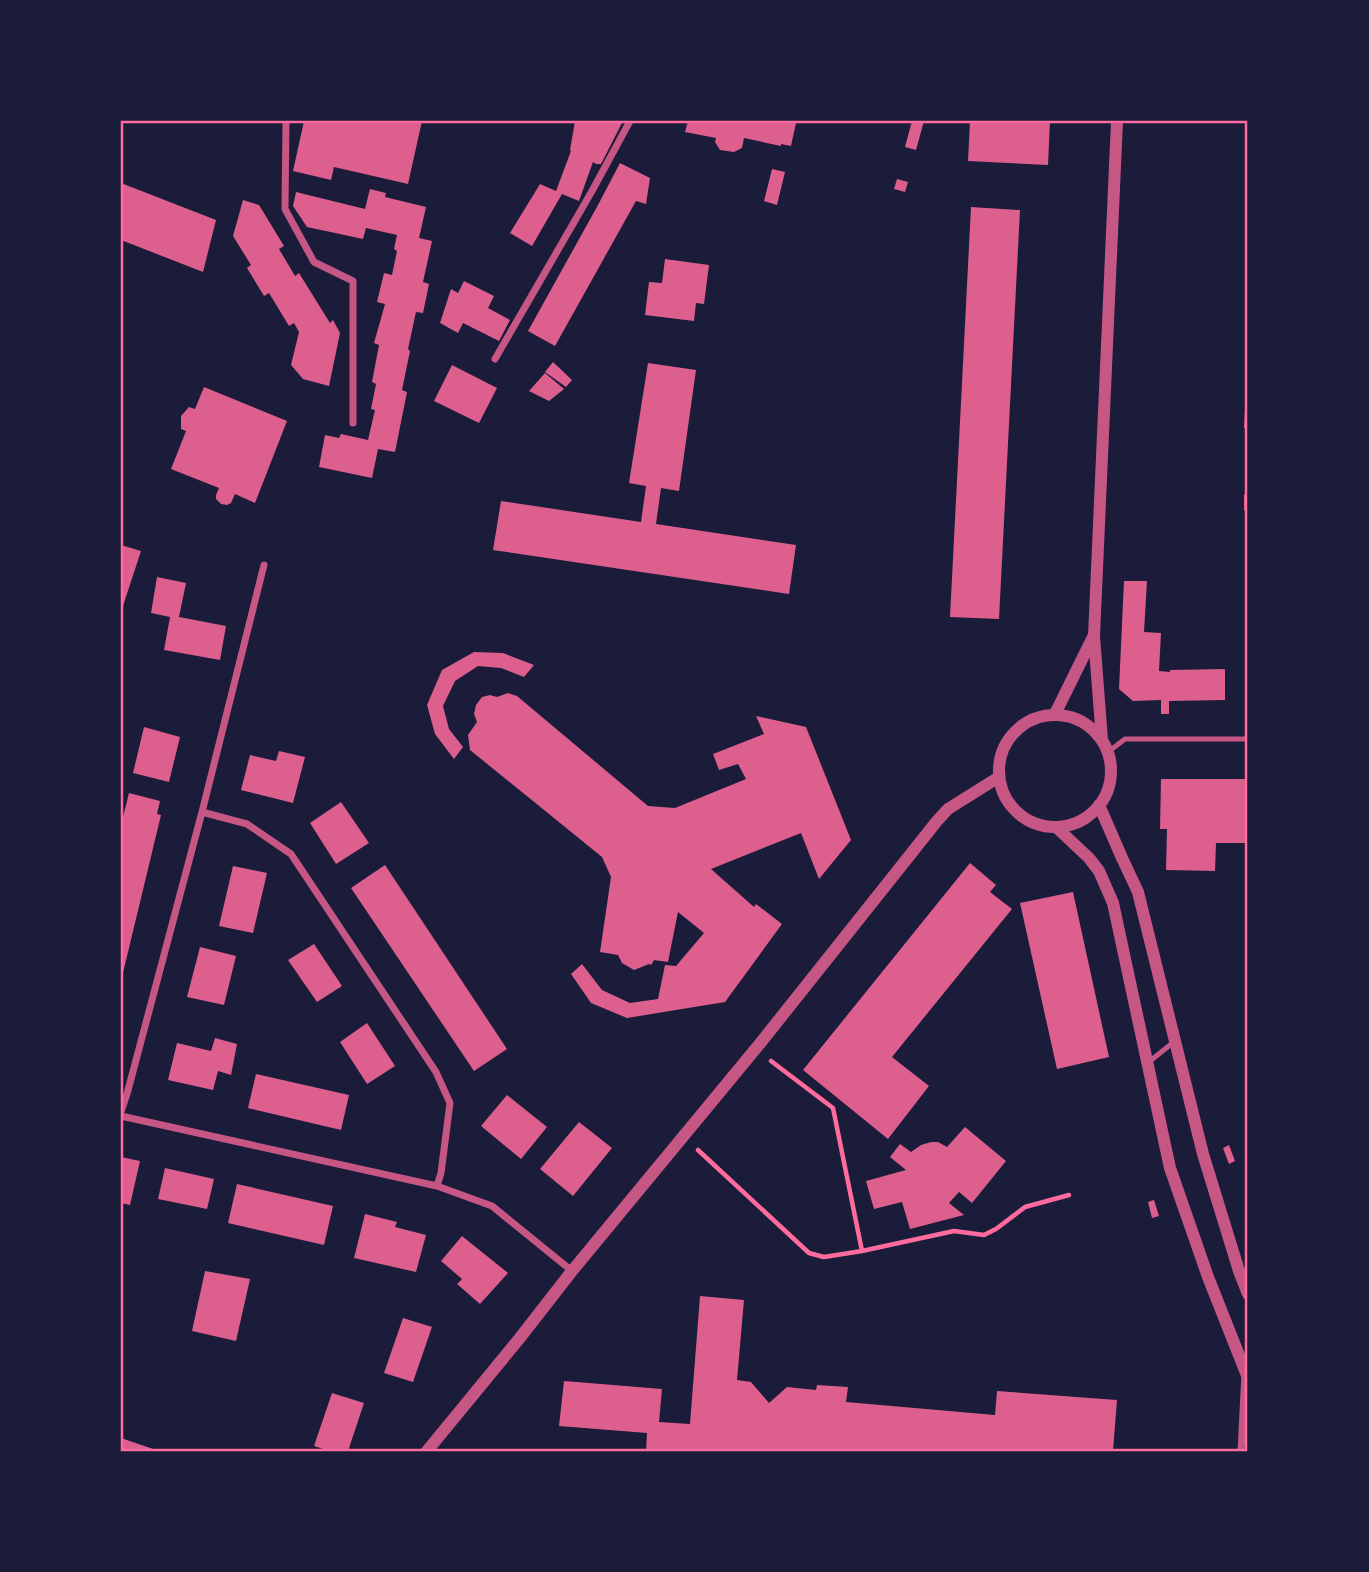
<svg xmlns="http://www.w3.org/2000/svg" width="1369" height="1572" viewBox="0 0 1369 1572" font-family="'Noto Serif',serif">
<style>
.building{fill:#dd5f8e}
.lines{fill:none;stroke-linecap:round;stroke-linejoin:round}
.path{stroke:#ff6b9d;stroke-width:4.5}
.service{stroke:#c65784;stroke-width:5}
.minor{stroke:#c65784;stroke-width:7}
.tertiary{stroke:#c65784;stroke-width:12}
.neatline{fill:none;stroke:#ff6b9d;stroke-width:2.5}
</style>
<rect width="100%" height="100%" fill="#1b1b3a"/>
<path class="building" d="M 304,121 L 422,121 L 408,184 L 334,167 L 331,180 L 293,171 Z
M 575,121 L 623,121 L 601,164 L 596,164 L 593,162 L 579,201 L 562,194 L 532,246 L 510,233 L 540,184 L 556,191 L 571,151 L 570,150 Z
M 688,121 L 784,121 L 796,123 L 791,146 L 781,144 L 781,146 L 744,138 L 742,148 L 734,152 L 720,150 L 715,142 L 716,138 L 685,132 Z
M 912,121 L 924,121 L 916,150 L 905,147 Z
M 970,121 L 1050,121 L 1048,165 L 968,161 Z
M 620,163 L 650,178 L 646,204 L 636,201 L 555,346 L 528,331 L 598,205 Z
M 772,169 L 785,172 L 777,205 L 764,201 Z
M 897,179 L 908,182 L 905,192 L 894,189 Z
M 121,183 L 216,220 L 203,272 L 121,240 Z
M 370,189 L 386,193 L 385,197 L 426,207 L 419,238 L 432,241 L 423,282 L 429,284 L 423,313 L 416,312 L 408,349 L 410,351 L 402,390 L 407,392 L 395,452 L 378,449 L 372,478 L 319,467 L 325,435 L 339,438 L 341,434 L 368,440 L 375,410 L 371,409 L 376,384 L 372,382 L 379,345 L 374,343 L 385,304 L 377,302 L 384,273 L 392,275 L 397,251 L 394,249 L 397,235 L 366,228 L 363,239 L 307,227 L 293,206 L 296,192 L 365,209 Z
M 243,200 L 259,205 L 284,246 L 279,249 L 295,276 L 299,273 L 330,323 L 333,320 L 340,333 L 329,386 L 303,379 L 291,365 L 299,332 L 294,323 L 289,326 L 269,293 L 264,296 L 247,268 L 251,265 L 233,236 Z
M 971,207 L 1020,210 L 999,619 L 950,617 Z
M 665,259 L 709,265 L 704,304 L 696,303 L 694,321 L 645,315 L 649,282 L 662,283 Z
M 464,281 L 494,296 L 488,308 L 510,320 L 499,341 L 463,323 L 458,333 L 440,323 L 451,289 L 458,293 Z
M 1248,325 L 1248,346 L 1245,343 L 1245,327 Z
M 553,362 L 572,380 L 566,387 L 545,372 Z
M 648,363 L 696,370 L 679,491 L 661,488 L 656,524 L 796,545 L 789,594 L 493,550 L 501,501 L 641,522 L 646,486 L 629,483 Z
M 452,365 L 497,388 L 479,423 L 434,401 Z
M 545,373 L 564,389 L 549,401 L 529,391 Z
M 204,387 L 287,421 L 255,503 L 235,494 L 231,503 L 227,505 L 221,504 L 216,499 L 216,495 L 219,488 L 171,469 L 186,431 L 181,429 L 181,416 L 189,407 L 195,409 Z
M 1248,409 L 1248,429 L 1244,428 L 1245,411 Z
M 1248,491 L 1248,514 L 1244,510 L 1244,495 Z
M 121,545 L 141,551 L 121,612 Z
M 157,577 L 186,583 L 179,617 L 226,626 L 220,660 L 164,650 L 170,617 L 151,613 Z
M 1124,581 L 1147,581 L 1144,632 L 1161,633 L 1159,671 L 1170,672 L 1170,670 L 1225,669 L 1225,700 L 1169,701 L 1169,714 L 1161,714 L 1161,700 L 1133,701 L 1119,689 Z
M 474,652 L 503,653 L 534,665 L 524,677 L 501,668 L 478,666 L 455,681 L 443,706 L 449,729 L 463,747 L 454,759 L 435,734 L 427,705 L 442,670 Z
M 508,693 L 517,696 L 648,806 L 675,808 L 746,779 L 738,764 L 719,770 L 713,754 L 764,734 L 756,716 L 806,727 L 851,840 L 819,879 L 801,833 L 711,869 L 754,907 L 756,904 L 782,924 L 725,1002 L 627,1018 L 591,1003 L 571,974 L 582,964 L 602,990 L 630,1003 L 658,999 L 665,965 L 676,966 L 704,933 L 678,912 L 668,962 L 654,960 L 651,965 L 649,964 L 634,970 L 622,963 L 618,955 L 600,952 L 611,877 L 602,857 L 470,750 L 468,735 L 477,722 L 474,714 L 476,705 L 482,697 L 490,695 L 497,697 Z
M 144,727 L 180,737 L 169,782 L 133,773 Z
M 279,751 L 305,757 L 293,803 L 241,790 L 250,755 L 276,761 Z
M 1161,779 L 1248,779 L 1248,843 L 1216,843 L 1215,871 L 1166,870 L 1167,829 L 1160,829 Z
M 129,793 L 160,801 L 157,814 L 161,815 L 122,977 L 121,825 Z
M 341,802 L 369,843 L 336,864 L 310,823 Z
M 970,863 L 996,885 L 990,892 L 1012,909 L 892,1057 L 929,1086 L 888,1139 L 803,1070 Z
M 385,865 L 507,1049 L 474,1071 L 351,888 Z
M 233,866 L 267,873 L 253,933 L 219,926 Z
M 1073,892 L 1109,1057 L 1057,1069 L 1020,903 Z
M 314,944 L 342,986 L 317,1002 L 288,960 Z
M 200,947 L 236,956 L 224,1005 L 187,997 Z
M 367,1023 L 395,1066 L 367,1084 L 340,1042 Z
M 215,1038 L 237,1044 L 231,1075 L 218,1071 L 213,1090 L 168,1080 L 177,1043 L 211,1051 Z
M 256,1074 L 349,1095 L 341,1130 L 248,1108 Z
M 507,1095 L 547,1127 L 521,1159 L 481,1126 Z
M 579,1122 L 612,1148 L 573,1196 L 540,1169 Z
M 965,1127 L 1006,1161 L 972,1203 L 959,1192 L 949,1203 L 964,1215 L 910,1229 L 902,1202 L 874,1209 L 866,1181 L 906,1170 L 890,1157 L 900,1144 L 911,1152 L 921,1145 L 931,1142 L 938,1142 L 947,1147 Z
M 1229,1145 L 1235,1161 L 1229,1164 L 1223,1148 Z
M 121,1157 L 140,1161 L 130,1205 L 121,1203 Z
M 165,1168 L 214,1179 L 207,1209 L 158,1199 Z
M 237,1184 L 333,1206 L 324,1245 L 228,1223 Z
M 1154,1200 L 1159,1216 L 1152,1218 L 1148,1202 Z
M 365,1214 L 397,1222 L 395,1227 L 426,1235 L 416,1272 L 354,1258 Z
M 462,1236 L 508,1273 L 480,1304 L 457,1284 L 462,1279 L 441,1261 Z
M 205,1271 L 250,1279 L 236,1341 L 192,1331 Z
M 700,1296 L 744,1300 L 737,1380 L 751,1382 L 769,1403 L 787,1387 L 816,1390 L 817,1385 L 848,1387 L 846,1402 L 995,1415 L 997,1391 L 1117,1400 L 1113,1451 L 646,1451 L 647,1433 L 559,1426 L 564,1381 L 662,1389 L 659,1422 L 690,1424 Z
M 403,1318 L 432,1327 L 413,1382 L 384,1373 Z
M 332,1393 L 364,1403 L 348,1451 L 329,1451 L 314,1446 Z
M 121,1438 L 159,1451 L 121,1451 Z"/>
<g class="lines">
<path class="path" d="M 771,1061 L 833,1108 L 862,1251 L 954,1231 L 984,1235 L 996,1229 L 1025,1207 L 1069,1195
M 698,1150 L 809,1253 L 824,1257 L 862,1251"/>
<path class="service" d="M 1108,752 L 1125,739 L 1248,739
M 1150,1061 L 1175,1041"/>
<path class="minor" d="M 286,121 L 285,209 L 314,262 L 353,281 L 353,423
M 495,359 L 592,191 L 630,121
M 202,812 L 264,565
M 121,1112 L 127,1094 L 202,812 L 247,824 L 291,854 L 436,1072 L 450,1103 L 441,1173 L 437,1186
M 121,1116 L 437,1186 L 492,1206 L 572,1271
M 1241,1451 L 1245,1373"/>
<path class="tertiary" d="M 1055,714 L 1093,637
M999 771a56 56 0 1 1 112 0a56 56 0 1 1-112 0Z
M 1102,740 L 1094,636 L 1117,121
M 1099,805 L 1122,858 L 1138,892 L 1203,1154 L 1239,1271 L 1248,1294
M 1056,827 L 1089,858 L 1099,871 L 1113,903 L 1170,1168 L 1208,1277 L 1248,1378
M 427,1451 L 519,1339 L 572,1271 L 762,1041 L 937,821 L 948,809 L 999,777"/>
</g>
<rect width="1369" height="1572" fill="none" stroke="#1b1b3a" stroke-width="245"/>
<rect x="122" y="122" width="1124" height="1328" class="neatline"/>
</svg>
